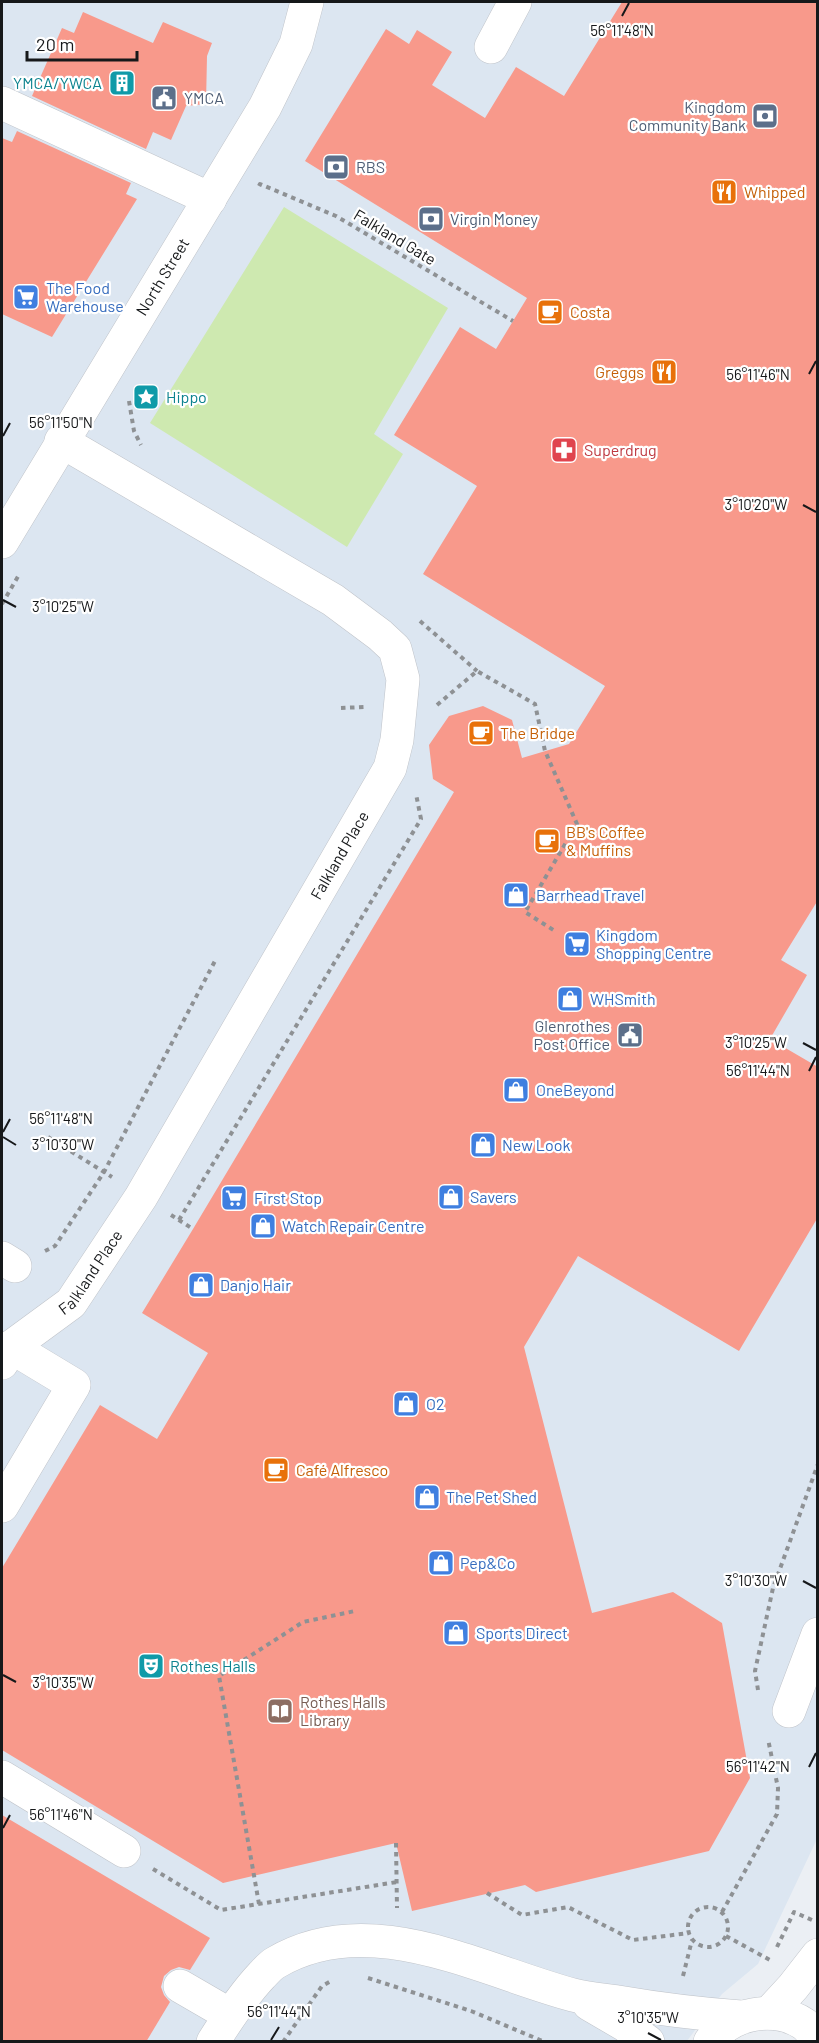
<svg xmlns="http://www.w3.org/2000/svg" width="819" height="2043" viewBox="0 0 819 2043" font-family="Barlow,sans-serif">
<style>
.built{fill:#dce6f1}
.green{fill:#cee9b0}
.building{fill:#f8998b}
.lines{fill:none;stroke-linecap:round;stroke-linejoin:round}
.minor-casing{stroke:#c0c4ca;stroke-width:34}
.path{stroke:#8e9194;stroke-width:4;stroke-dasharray:4.5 4.5;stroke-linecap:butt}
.minor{stroke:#fff;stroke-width:33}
.ticks{fill:none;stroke:#16181a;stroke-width:2}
.labels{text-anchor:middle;stroke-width:4.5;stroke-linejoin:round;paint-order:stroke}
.culture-label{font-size:16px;fill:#0d838f;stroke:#fff;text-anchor:start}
.service-label{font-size:16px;fill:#4e5e75;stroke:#fff;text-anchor:start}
.food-label{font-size:16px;fill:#c56008;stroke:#fff;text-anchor:start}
.street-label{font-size:16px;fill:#16181a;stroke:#fff}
.shop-label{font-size:16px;fill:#366cbe;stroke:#fff;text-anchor:start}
.health-label{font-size:16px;fill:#be3a42;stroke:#fff;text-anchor:start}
.education-label{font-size:16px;fill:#785e54;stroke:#fff;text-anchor:start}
.ticks-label{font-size:15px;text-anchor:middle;fill:#16181a;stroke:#fff;stroke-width:4.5;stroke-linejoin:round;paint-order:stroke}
</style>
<rect width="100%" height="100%" fill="#ebeff4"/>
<path class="built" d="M 2,2 L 817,2 L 817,1839 L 758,1964 L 722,1994 L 687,2041 L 2,2042 Z"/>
<path class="green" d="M 284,207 L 448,308 L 374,434 L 403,454 L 347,547 L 150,423 Z"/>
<path class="building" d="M 622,2 L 818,2 L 818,900 L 781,960 L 807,975 L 770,1039 L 818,1067 L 818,1217 L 739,1351 L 578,1256 L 524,1347 L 592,1613 L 673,1592 L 722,1623 L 750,1778 L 709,1851 L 536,1892 L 525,1885 L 412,1911 L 396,1843 L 223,1883 L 2,1750 L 2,1568 L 100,1405 L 157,1439 L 208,1353 L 142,1313 L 193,1229 L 454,792 L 433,779 L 429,745 L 449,716 L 483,706 L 512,720 L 522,758 L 569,744 L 605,686 L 423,574 L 477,486 L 394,435 L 460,327 L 496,349 L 527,298 L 305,161 L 386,29 L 409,44 L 417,30 L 452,52 L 432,85 L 485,118 L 516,67 L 564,96 Z
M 83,12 L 153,43 L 163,22 L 212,43 L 207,56 L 206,104 L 186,106 L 171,140 L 153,132 L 146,149 L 32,96 L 62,28 L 74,33 Z
M 17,131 L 131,183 L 126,194 L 137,199 L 52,337 L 2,314 L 2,138 L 12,142 Z
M 2,1815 L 210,1938 L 190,1970 L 179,1967 L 171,1970 L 164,1976 L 161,1987 L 164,1995 L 170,2002 L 146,2042 L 2,2042 Z"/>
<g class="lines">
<defs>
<g id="minor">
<path d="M 491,47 L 515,2"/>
<path d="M 2,103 L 210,199"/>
<path id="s1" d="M 2,542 L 265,107 L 296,44 L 307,2"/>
<path d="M 2,1258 L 15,1266"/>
<path id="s2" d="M 2,1363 L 11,1347 L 71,1303 L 141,1197 L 390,768 L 397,740 L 403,679 L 395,649 L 380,635 L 333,600 L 61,441"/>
<path d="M 2,1506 L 74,1385 L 11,1347"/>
<path d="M 789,1711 L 818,1634"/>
<path d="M 2,1777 L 124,1851"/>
<path d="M 180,1986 L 230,2015"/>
<path d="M 589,2004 L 625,2025 L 648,2042"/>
<path d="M 769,2013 L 793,1987 L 818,1955"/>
<path d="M 213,2042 C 228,2018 243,1995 262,1975 C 266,1971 270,1966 275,1963 C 369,1907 480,1970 573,1995 C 588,1999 604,2000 618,2002 C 659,2009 700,2014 741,2017"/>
<path d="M 710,2042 C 730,2012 775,2005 804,2024 C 809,2028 813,2034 818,2038"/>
</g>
</defs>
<use href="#minor" class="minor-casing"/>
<path class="path" d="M 259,186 L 260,184 L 336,216 L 513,321
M 129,401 L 134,431 L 141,445
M 2,604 L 20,573
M 420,621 L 477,671
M 437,705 L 477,671 L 535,704 L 545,751 L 577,824 L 525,912 L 555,931
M 341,708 L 364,707
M 48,1137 L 112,1177
M 171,1215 L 193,1229
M 179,1220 L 421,819 L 416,794
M 45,1251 L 55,1246 L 104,1172 L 216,959
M 758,1690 L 755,1671 L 773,1588 L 818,1464
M 396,1843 L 397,1908
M 153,1869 L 221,1910 L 397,1882
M 487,1893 L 522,1915 L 568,1907 L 633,1940 L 689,1933
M 259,1904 L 219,1676 L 303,1622 L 355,1611
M688 1927a20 20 0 1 1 40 0a20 20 0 1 1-40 0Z
M 722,1912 L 777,1814 L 778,1788 L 768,1739
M 726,1936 L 770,1960
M 777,1947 L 794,1912 L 812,1920
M 683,1976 L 692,1940
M 368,1978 L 471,2011 L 545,2042
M 283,2042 L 322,1986 L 331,1981"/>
<use href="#minor" class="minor"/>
</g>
<path class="ticks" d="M 622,16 L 629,3M 809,374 L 816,361M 3,436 L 10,423M 803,505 L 816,512M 3,600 L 16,607M 803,1043 L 816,1050M 809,1071 L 816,1057M 3,1132 L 10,1119M 3,1137 L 16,1145M 803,1581 L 816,1588M 3,1675 L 16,1682M 809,1767 L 816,1753M 3,1828 L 10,1815M 648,2033 L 661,2040M 271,2040 L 279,2027"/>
<defs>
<symbol id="building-square" viewBox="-11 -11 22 22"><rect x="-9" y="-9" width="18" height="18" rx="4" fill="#0f9aa8" stroke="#fff"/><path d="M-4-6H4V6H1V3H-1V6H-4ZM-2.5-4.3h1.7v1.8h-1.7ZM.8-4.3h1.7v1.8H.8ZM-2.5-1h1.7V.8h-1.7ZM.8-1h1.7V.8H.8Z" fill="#fff"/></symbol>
<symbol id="civic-square" viewBox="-11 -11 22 22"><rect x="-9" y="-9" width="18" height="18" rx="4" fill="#5c6f8a" stroke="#fff"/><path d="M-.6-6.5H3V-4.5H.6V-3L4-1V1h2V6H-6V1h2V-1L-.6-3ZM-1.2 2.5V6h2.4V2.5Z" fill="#fff"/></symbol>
<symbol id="bank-square" viewBox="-11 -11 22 22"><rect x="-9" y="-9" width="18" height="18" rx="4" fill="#5c6f8a" stroke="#fff"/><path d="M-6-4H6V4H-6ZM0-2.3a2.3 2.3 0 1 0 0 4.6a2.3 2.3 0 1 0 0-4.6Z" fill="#fff"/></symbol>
<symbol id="restaurant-square" viewBox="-11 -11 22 22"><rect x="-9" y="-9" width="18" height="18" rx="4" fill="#e8710a" stroke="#fff"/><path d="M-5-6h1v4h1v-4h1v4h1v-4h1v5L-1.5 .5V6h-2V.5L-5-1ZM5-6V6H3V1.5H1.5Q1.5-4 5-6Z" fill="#fff"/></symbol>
<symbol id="supermarket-square" viewBox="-11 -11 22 22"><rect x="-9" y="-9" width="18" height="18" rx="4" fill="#3f7fe0" stroke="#fff"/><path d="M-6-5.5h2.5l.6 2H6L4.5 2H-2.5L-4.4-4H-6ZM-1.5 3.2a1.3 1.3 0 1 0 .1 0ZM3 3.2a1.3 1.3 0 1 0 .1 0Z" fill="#fff"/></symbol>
<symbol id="cafe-square" viewBox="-11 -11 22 22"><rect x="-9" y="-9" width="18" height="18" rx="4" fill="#e8710a" stroke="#fff"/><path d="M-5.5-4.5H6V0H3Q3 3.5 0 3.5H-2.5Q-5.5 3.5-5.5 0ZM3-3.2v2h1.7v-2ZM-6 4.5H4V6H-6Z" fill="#fff"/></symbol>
<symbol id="sight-square" viewBox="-11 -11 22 22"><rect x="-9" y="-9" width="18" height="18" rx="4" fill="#0f9aa8" stroke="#fff"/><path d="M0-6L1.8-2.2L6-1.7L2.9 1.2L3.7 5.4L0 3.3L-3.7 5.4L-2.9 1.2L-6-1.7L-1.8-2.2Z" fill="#fff"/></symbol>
<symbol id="pharmacy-square" viewBox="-11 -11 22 22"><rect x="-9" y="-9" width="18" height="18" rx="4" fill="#e0444e" stroke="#fff"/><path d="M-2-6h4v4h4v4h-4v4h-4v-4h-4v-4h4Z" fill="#fff"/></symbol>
<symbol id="shop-square" viewBox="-11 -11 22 22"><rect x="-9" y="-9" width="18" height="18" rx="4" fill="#3f7fe0" stroke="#fff"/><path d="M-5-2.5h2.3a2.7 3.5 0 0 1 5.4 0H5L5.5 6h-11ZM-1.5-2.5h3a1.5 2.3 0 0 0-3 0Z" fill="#fff"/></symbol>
<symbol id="theatre-square" viewBox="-11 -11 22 22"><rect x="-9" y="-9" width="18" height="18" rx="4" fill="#0f9aa8" stroke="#fff"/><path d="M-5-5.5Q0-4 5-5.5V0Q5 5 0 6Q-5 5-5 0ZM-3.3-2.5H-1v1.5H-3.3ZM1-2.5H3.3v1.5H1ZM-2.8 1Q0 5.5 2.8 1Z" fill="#fff"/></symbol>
<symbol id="library-square" viewBox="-11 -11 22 22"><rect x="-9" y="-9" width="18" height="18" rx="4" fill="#8d6e63" stroke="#fff"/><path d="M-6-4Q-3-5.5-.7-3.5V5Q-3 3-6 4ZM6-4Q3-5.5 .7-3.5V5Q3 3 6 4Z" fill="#fff"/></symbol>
</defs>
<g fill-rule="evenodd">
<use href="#building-square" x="107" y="68" width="30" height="30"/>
<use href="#civic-square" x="149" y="83" width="30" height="30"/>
<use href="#bank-square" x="750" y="101" width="30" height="30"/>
<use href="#bank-square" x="321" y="152" width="30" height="30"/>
<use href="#restaurant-square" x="709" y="177" width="30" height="30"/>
<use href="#bank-square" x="416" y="204" width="30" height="30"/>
<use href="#supermarket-square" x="11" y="282" width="30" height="30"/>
<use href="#cafe-square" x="535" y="297" width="30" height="30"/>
<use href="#restaurant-square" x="649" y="357" width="30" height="30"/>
<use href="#sight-square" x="131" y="382" width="30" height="30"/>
<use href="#pharmacy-square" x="549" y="435" width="30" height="30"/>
<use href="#cafe-square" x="466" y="718" width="30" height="30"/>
<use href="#cafe-square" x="532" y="826" width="30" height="30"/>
<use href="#shop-square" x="501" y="880" width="30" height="30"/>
<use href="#supermarket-square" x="562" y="929" width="30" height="30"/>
<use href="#shop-square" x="555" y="984" width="30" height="30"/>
<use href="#civic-square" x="615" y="1020" width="30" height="30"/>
<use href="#shop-square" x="501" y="1075" width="30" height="30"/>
<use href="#shop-square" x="468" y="1130" width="30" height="30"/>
<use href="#shop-square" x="436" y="1182" width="30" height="30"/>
<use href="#supermarket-square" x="219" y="1183" width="30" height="30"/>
<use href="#shop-square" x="248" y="1211" width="30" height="30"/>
<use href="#shop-square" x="186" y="1270" width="30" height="30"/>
<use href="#shop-square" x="391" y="1389" width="30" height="30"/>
<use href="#cafe-square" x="261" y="1455" width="30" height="30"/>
<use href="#shop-square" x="412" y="1482" width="30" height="30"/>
<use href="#shop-square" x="426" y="1548" width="30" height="30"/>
<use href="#shop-square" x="441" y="1618" width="30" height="30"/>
<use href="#theatre-square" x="136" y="1651" width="30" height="30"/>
<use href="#library-square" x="265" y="1696" width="30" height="30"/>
</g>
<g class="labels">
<g class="culture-label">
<text x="102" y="89" text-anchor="end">YMCA/YWCA</text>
<text x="166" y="403">Hippo</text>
<text x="170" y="1672">Rothes Halls</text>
</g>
<g class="service-label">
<text x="184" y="104">YMCA</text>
<text x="746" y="113" text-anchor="end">Kingdom<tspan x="746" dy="18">Community Bank</tspan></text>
<text x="356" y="173">RBS</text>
<text x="450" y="225">Virgin Money</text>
<text x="610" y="1032" text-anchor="end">Glenrothes<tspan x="610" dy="18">Post Office</tspan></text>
</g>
<g class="food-label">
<text x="744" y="198">Whipped</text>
<text x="570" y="318">Costa</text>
<text x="644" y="378" text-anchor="end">Greggs</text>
<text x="500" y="739">The Bridge</text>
<text x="566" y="838">BB's Coffee<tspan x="566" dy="18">&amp; Muffins</tspan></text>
<text x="296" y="1476">Café Alfresco</text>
</g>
<g class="street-label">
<text transform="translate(395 237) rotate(31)" y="6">Falkland Gate</text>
<text dy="6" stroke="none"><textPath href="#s1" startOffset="310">North Street</textPath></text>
<text dy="6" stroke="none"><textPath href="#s2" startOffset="615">Falkland Place</textPath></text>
<text dy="6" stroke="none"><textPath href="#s2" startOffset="129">Falkland Place</textPath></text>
</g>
<g class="shop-label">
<text x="46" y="294">The Food<tspan x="46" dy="18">Warehouse</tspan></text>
<text x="536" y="901">Barrhead Travel</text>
<text x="596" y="941">Kingdom<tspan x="596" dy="18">Shopping Centre</tspan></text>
<text x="590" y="1005">WHSmith</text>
<text x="536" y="1096">OneBeyond</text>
<text x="502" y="1151">New Look</text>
<text x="470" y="1203">Savers</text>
<text x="254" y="1204">First Stop</text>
<text x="282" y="1232">Watch Repair Centre</text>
<text x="220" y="1291">Danjo Hair</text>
<text x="426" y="1410">O2</text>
<text x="446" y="1503">The Pet Shed</text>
<text x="460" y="1569">Pep&amp;Co</text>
<text x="476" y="1639">Sports Direct</text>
</g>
<g class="health-label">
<text x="584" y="456">Superdrug</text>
</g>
<g class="education-label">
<text x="300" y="1708">Rothes Halls<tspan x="300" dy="18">Library</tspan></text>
</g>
</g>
<g class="ticks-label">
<text x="622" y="36">56°11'48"N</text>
<text x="758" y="380">56°11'46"N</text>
<text x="61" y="428">56°11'50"N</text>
<text x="756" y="510">3°10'20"W</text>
<text x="63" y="612">3°10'25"W</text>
<text x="756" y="1048">3°10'25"W</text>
<text x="758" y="1076">56°11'44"N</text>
<text x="61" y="1124">56°11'48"N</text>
<text x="63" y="1150">3°10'30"W</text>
<text x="756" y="1586">3°10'30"W</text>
<text x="63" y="1688">3°10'35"W</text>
<text x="758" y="1772">56°11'42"N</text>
<text x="61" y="1820">56°11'46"N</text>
<text x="279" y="2017">56°11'44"N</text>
<text x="648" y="2023">3°10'35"W</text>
</g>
<rect width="819" height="2043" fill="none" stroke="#16181a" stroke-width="6"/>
<path d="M27 51v9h110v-9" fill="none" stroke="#16181a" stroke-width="3"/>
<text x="36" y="51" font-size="18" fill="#16181a" stroke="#ffffff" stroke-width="4.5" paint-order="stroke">20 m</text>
</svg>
